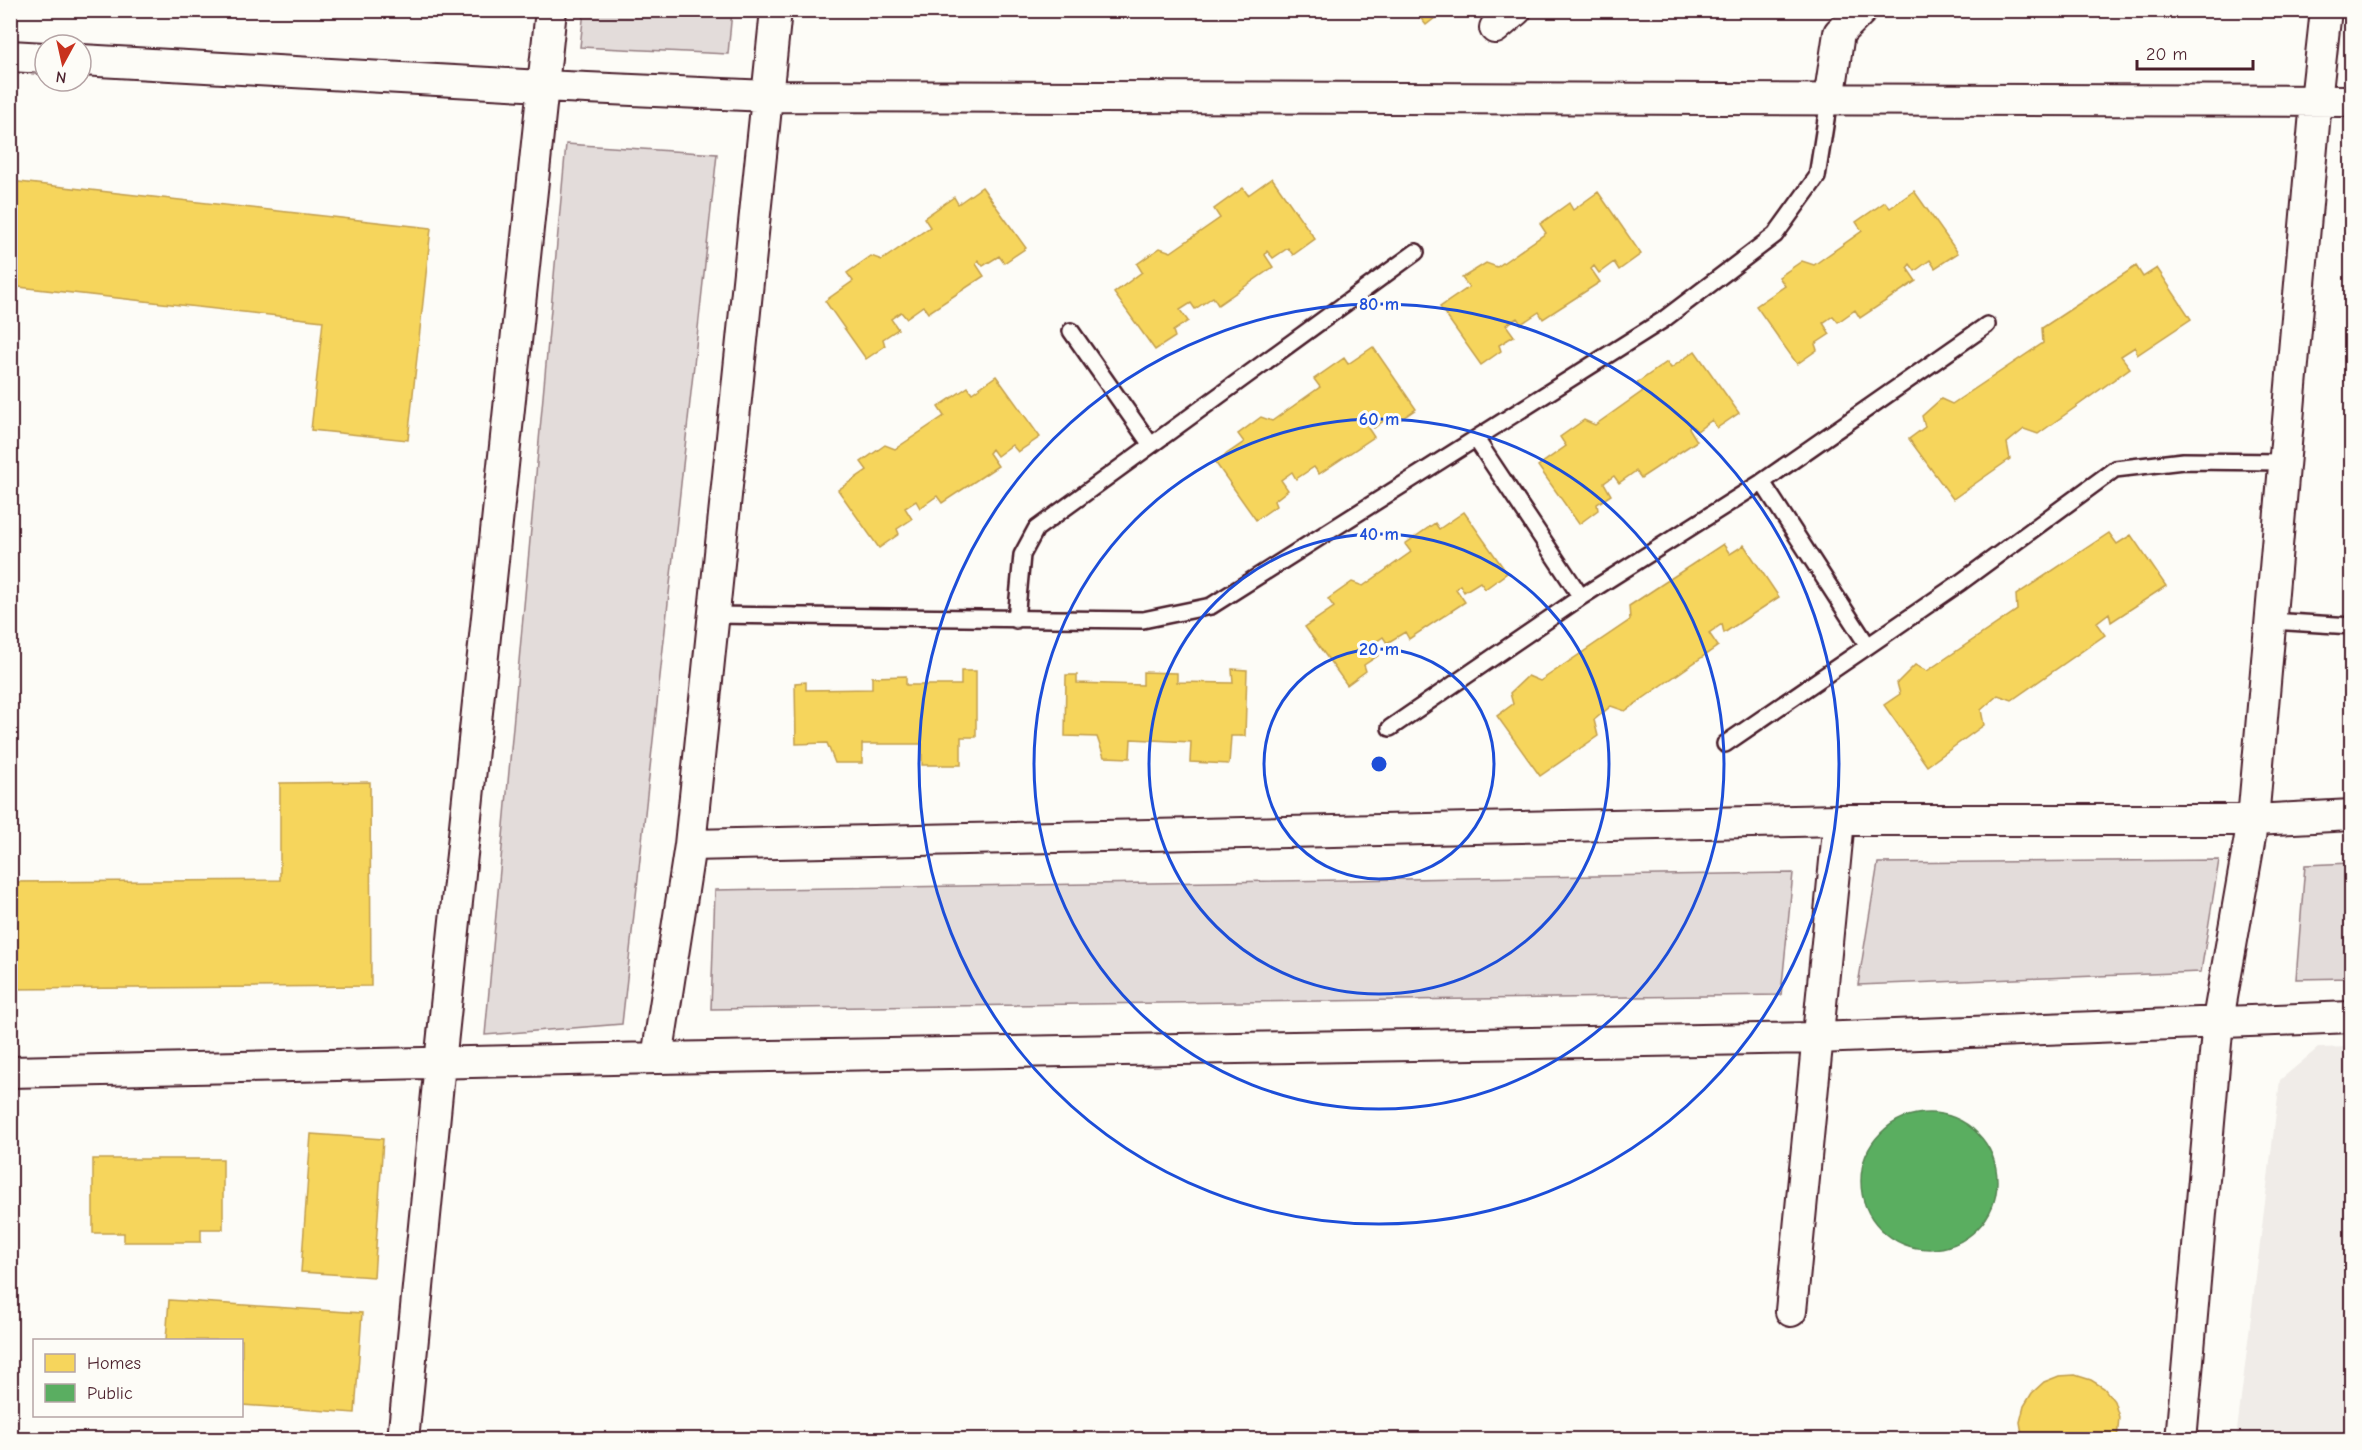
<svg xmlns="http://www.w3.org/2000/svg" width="2362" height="1450" viewBox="0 0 2362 1450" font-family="'Comic Neue',sans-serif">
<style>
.built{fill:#f0ece8}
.green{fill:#e3dcda;stroke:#967e82;stroke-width:1.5}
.homes{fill:#f6d55c;stroke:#c29e4d;stroke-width:1.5}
.public{fill:#5aae61;stroke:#558351;stroke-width:1.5}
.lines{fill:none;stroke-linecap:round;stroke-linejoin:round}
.service-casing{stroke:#4a1f2b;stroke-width:20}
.minor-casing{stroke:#4a1f2b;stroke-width:34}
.service{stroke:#fdfcf7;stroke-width:15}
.minor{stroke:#fdfcf7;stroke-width:30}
.ring{fill:none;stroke:#1d4ed8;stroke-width:3}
.centre{fill:#1d4ed8;stroke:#fdfcf7;stroke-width:3}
.ring-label{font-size:18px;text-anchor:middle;font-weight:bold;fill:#1d4ed8;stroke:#fdfcf7;stroke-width:6;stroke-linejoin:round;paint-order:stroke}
</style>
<rect width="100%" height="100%" fill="#fdfcf7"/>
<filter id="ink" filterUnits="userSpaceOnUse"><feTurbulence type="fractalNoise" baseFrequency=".0167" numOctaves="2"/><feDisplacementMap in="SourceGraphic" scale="12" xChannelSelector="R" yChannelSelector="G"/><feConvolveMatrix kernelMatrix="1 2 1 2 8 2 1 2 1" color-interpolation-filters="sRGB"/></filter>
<g filter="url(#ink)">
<path class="built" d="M 2351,1047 L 2351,1439 L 2236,1439 L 2280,1080 L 2318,1048 Z"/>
<path class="green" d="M 584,11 L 732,11 L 728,54 L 580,47 Z
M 566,144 L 717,154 L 622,1024 L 485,1035 Z
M 2219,860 L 2201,972 L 1858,985 L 1878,863 Z
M 2351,863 L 2351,978 L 2296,979 L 2305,865 Z
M 1793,873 L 1781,995 L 711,1009 L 715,890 Z"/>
<path class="homes" d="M 1414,10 L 1445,10 L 1426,25 Z
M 1272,178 L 1315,239 L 1293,255 L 1288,248 L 1273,258 L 1267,251 L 1265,255 L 1273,267 L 1218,305 L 1213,297 L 1195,309 L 1191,303 L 1180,310 L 1188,321 L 1173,331 L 1175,337 L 1155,350 L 1114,293 L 1142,272 L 1137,264 L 1160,248 L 1171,252 L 1220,218 L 1214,209 L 1243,188 L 1248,195 Z
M 10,181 L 431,228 L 408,440 L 311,430 L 323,321 L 10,286 Z
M 982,187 L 1026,248 L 1004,263 L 999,256 L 983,266 L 978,260 L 976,264 L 984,276 L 928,313 L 923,306 L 906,318 L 901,312 L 891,319 L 898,329 L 883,339 L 885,346 L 866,359 L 825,301 L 853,281 L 847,273 L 871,256 L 882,260 L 930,227 L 924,218 L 954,197 L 958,204 Z
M 1914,191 L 1958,253 L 1935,268 L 1930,260 L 1915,271 L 1910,264 L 1907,268 L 1916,281 L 1860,318 L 1855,310 L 1838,322 L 1833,316 L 1823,323 L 1830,334 L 1815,344 L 1817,350 L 1797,364 L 1756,306 L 1785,286 L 1779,277 L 1802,261 L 1814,265 L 1862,231 L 1856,222 L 1885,202 L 1890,208 Z
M 1598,192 L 1641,254 L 1619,270 L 1614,262 L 1599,273 L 1594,266 L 1591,269 L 1600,282 L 1543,319 L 1539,312 L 1521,324 L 1517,318 L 1506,325 L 1514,336 L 1499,345 L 1501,351 L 1481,365 L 1440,307 L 1469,287 L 1462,278 L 1486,263 L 1497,267 L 1546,233 L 1540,224 L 1569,203 L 1573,210 Z
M 2136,266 L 2143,277 L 2157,268 L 2191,319 L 2137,355 L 2135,347 L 2121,356 L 2130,368 L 2038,434 L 2024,429 L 2007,443 L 2010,459 L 1953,499 L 1909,439 L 1925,427 L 1922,416 L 1941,399 L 1952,404 L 2043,343 L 2042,328 Z
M 1373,347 L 1416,409 L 1394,424 L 1389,417 L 1374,428 L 1369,421 L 1366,425 L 1374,437 L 1319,474 L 1314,467 L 1296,479 L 1292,472 L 1281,480 L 1288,490 L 1274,501 L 1276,506 L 1256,520 L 1215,462 L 1244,442 L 1238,434 L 1261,417 L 1272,421 L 1320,387 L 1314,379 L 1344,358 L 1348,364 Z
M 1695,351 L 1739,413 L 1717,428 L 1712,420 L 1697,431 L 1691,425 L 1689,428 L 1697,441 L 1641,478 L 1636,471 L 1619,483 L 1614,476 L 1604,483 L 1611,495 L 1597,504 L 1598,510 L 1579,524 L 1538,466 L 1566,446 L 1560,437 L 1584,420 L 1595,425 L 1643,391 L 1637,383 L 1667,362 L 1671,368 Z
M 996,376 L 1040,437 L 1018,452 L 1012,445 L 997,456 L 992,449 L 989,453 L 998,466 L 942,503 L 937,496 L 920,508 L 916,501 L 905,508 L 912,519 L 897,529 L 899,534 L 879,548 L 838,490 L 867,470 L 861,462 L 885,445 L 895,449 L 944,416 L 938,407 L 968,387 L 972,393 Z
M 1464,512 L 1507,573 L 1485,589 L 1480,582 L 1464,592 L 1460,585 L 1456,589 L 1465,602 L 1409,639 L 1405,632 L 1387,643 L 1383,637 L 1372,645 L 1379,655 L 1364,665 L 1366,671 L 1347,685 L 1305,627 L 1334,607 L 1328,599 L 1352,582 L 1363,586 L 1411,552 L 1405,544 L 1435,523 L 1439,529 Z
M 2109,533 L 2117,544 L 2131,535 L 2166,586 L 2111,622 L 2109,613 L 2096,623 L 2105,635 L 2012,700 L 1998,695 L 1981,710 L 1984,725 L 1927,766 L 1884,705 L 1900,694 L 1897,683 L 1915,665 L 1927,671 L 2017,610 L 2016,595 Z
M 1723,544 L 1730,554 L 1744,545 L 1779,597 L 1724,633 L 1722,624 L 1709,633 L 1718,646 L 1625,711 L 1611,706 L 1594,720 L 1598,736 L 1540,776 L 1497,716 L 1513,704 L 1510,693 L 1528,676 L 1540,681 L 1630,620 L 1629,606 Z
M 1232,669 L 1247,670 L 1245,736 L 1231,736 L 1229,764 L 1190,762 L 1191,742 L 1131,739 L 1130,758 L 1104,757 L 1097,737 L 1065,736 L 1066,675 L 1077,675 L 1077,683 L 1143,685 L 1143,672 L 1177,673 L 1177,682 L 1233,683 Z
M 961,671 L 976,671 L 976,737 L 961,737 L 961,765 L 922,765 L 922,744 L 862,744 L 862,763 L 835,763 L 827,743 L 796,744 L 795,683 L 806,682 L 806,690 L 872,689 L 872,677 L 906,676 L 906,685 L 961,685 Z
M 370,782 L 371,986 L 10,989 L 10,882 L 280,880 L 280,783 Z
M 311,1134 L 383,1139 L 374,1277 L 301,1272 Z
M 93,1159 L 223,1159 L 223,1229 L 201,1229 L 201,1242 L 124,1242 L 124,1233 L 93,1233 Z
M 169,1300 L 362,1313 L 355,1413 L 242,1405 L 242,1340 L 166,1340 Z
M 2075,1375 L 2091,1380 L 2104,1388 L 2114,1401 L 2119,1417 L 2117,1440 L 2023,1440 L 2020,1422 L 2024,1406 L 2032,1393 L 2044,1382 L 2059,1376 Z"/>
<path class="public" d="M1861 1181a68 68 0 1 1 136 0a68 68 0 1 1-136 0Z"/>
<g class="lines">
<defs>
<path id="service" d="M 1071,331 L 1151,445
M 1476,439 L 1581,597 L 1762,482 L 1868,646 L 1961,582 L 2115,469 L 2183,461 L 2284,462
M 1762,482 L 1987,325
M 714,615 L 1143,620 L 1211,606 L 1663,320 L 1775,235 L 1817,177 L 1829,100
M 1016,620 L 1022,555 L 1036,529 L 1416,252
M 2271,621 L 2352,626
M 1390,728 L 1581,597
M 1725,744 L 1868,646"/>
<path id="minor" d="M 1495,28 L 1516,10
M 10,56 L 45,58
M 81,60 L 542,86 L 768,96 L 2352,101
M 1829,100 L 1839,33 L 1862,10
M 690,845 L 1839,820 L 2253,820 L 2352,815
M 657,1058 L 690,845 L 776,10
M 10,1072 L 657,1058 L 1817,1038 L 2352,1017
M 1791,1311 L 1839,820
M 403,1440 L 440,1063 L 551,10
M 2181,1440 L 2218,1020 L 2253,820 L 2316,101 L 2326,10"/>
</defs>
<use href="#service" class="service-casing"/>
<use href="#minor" class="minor-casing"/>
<use href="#service" class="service"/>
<use href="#minor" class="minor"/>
</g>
</g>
<g class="ring">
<circle cx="1379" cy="764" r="115"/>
<circle cx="1379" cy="764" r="230"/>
<circle cx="1379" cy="764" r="345"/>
<circle cx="1379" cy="764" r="460"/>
</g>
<circle cx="1379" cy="764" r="9" class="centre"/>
<g class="ring-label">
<text x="1379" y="310">80 m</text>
<text x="1379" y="425">60 m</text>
<text x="1379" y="540">40 m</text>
<text x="1379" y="655">20 m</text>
</g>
<rect width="2362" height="1450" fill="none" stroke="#fdfcf7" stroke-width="36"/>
<rect x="18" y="18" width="2326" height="1414" fill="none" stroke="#4a1f2b" stroke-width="2" filter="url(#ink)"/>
<rect x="33" y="1339" width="210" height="78" fill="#fdfcf7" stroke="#b5a4a5" stroke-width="1.5"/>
<rect x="45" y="1354" width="30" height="18" fill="#f6d55c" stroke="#b5a4a5" stroke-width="1.5"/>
<text x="87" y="1369" font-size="18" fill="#4a1f2b">Homes</text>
<rect x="45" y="1384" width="30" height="18" fill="#5aae61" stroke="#b5a4a5" stroke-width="1.5"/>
<text x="87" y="1399" font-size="18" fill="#4a1f2b">Public</text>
<g transform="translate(63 63) rotate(188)"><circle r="28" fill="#fdfcf7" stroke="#b5a4a5" stroke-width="1.5"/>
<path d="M0-4.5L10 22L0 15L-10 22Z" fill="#c8321e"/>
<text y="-9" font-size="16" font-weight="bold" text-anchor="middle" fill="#4a1f2b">N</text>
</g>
<path d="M2137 60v9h116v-9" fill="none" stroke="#4a1f2b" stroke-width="3"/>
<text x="2146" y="60" font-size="18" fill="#4a1f2b" stroke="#fdfcf7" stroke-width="4.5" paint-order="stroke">20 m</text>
</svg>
